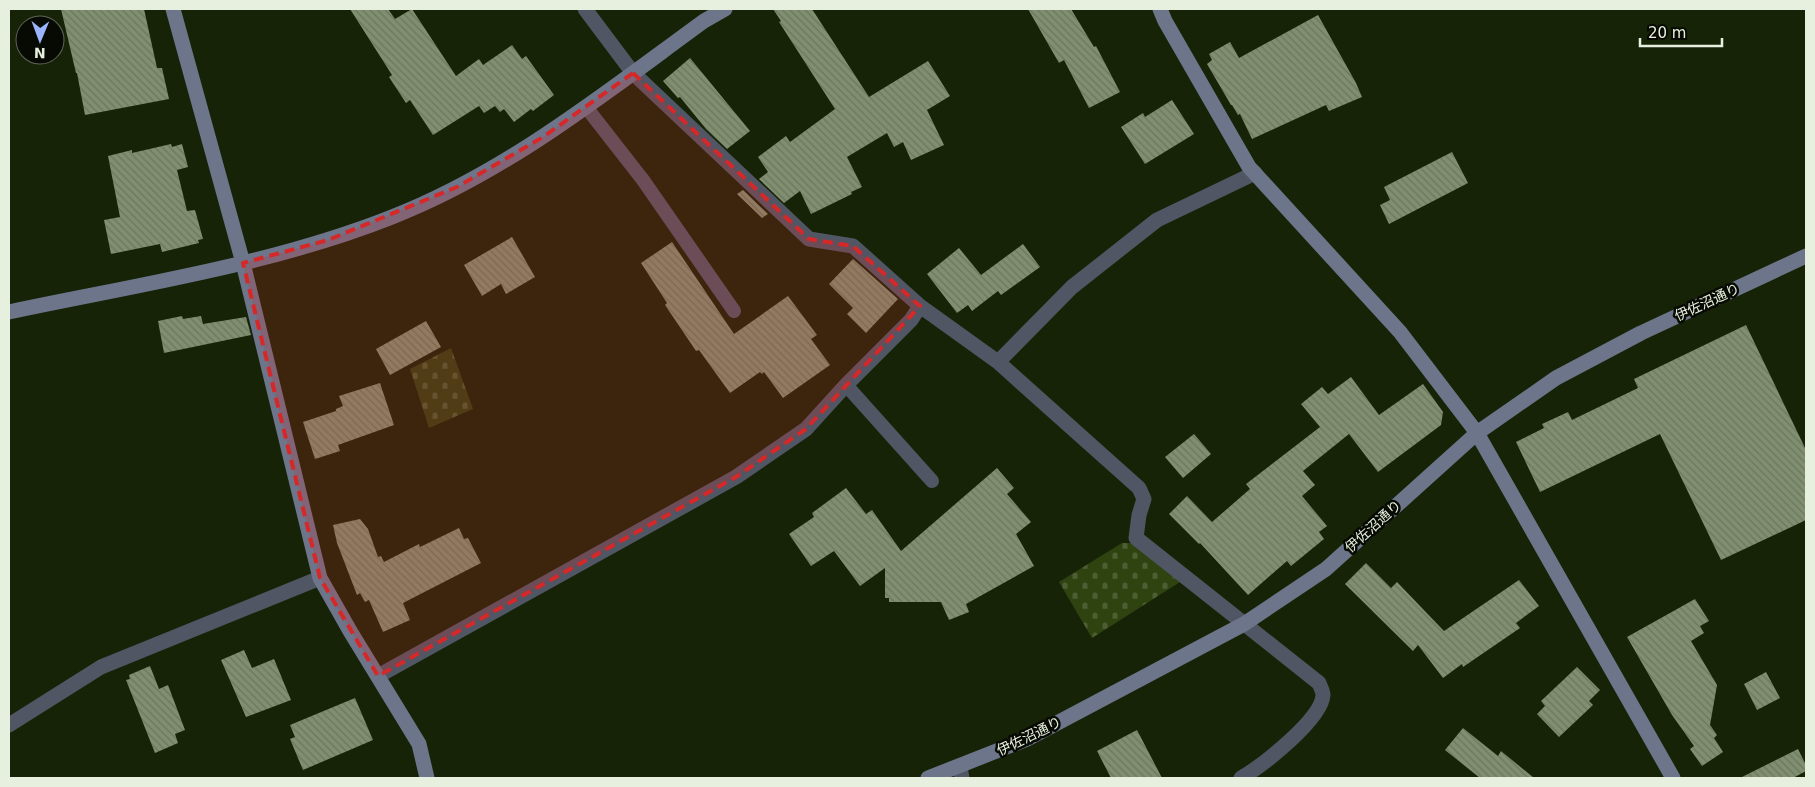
<svg xmlns="http://www.w3.org/2000/svg" width="1815" height="787" viewBox="0 0 1815 787" font-family="'DejaVu Sans','Noto Sans JP',sans-serif">
<style>
.cemetery{fill:url(#cemetery-stones)}
.building{fill:url(#building-back-hatch)}
.lines{fill:none;stroke-linecap:round;stroke-linejoin:round}
.lane{stroke:#505663;stroke-width:14}
.street{stroke:#505663;stroke-width:15}
.secondary{stroke:#6c758a;stroke-width:15}
.marked{fill:#d62828;fill-opacity:0.2;stroke:#d62828;stroke-width:4;stroke-dasharray:10 6;stroke-linejoin:round}
.labels{text-anchor:middle;stroke-width:5;stroke-linejoin:round;paint-order:stroke}
.street-label{font-size:14px;fill:#e7f0de;stroke:#060a02}
</style>
<defs>
<pattern id="cemetery-stones" width="16" height="16" patternUnits="userSpaceOnUse" patternTransform="scale(1.25)"><rect width="16" height="16" fill="#2f4311"/><path d="M2 7V4a2 2 0 0 1 4 0v3zM10 15v-3a2 2 0 0 1 4 0v3z" fill="#4d5e33"/></pattern>
<pattern id="building-back-hatch" width="6" height="6" patternUnits="userSpaceOnUse" patternTransform="scale(1.25)"><rect width="6" height="6" fill="#808f6f"/><path d="M-1 5l2 2M0 0l6 6M5-1l2 2" fill="none" stroke="#6b7660"/></pattern>
</defs>
<rect width="100%" height="100%" fill="#172307"/>
<path class="cemetery" d="M 451,348 L 473,409 L 429,428 L 410,369 Z
M 1122,543 L 1131,543 L 1180,582 L 1092,638 L 1059,582 Z"/>
<path class="building" d="M 61,9 L 144,9 L 157,68 L 162,68 L 169,99 L 85,115 L 77,73 L 76,73 Z
M 350,9 L 388,9 L 395,19 L 412,9 L 456,76 L 479,59 L 483,65 L 512,45 L 522,59 L 526,56 L 554,95 L 533,111 L 531,109 L 514,122 L 504,109 L 500,112 L 495,106 L 484,113 L 479,106 L 433,135 L 410,100 L 406,103 L 389,77 L 392,75 Z
M 773,9 L 812,9 L 869,97 L 928,61 L 950,96 L 927,110 L 944,145 L 911,160 L 903,142 L 894,147 L 887,133 L 847,157 L 862,187 L 851,192 L 852,194 L 811,214 L 800,191 L 784,203 L 759,179 L 768,172 L 758,157 L 786,136 L 790,142 L 835,109 L 779,22 L 781,21 Z
M 1028,9 L 1071,9 L 1094,47 L 1096,46 L 1120,92 L 1089,108 L 1064,60 L 1059,63 Z
M 1318,15 L 1356,83 L 1362,97 L 1329,111 L 1326,105 L 1252,139 L 1240,114 L 1238,115 L 1232,105 L 1231,105 L 1207,64 L 1212,60 L 1209,54 L 1230,42 L 1239,58 Z
M 690,58 L 750,131 L 727,149 L 706,129 L 680,97 L 678,98 L 663,81 Z
M 1172,100 L 1194,134 L 1145,164 L 1121,127 L 1143,113 L 1145,117 Z
M 171,144 L 172,147 L 182,144 L 188,167 L 177,170 L 187,211 L 195,210 L 203,239 L 198,240 L 199,243 L 162,252 L 160,244 L 111,254 L 104,220 L 120,217 L 108,156 L 132,150 L 132,153 Z
M 1452,152 L 1468,183 L 1389,224 L 1380,205 L 1390,200 L 1384,187 Z
M 743,190 L 768,214 L 762,218 L 737,194 Z
M 512,237 L 535,277 L 506,294 L 501,284 L 482,296 L 464,265 Z
M 672,242 L 734,334 L 788,296 L 817,335 L 811,339 L 830,365 L 783,398 L 764,372 L 762,374 L 760,372 L 730,393 L 699,350 L 696,351 L 665,305 L 667,303 L 641,263 Z
M 1023,244 L 1040,267 L 1001,295 L 998,291 L 972,311 L 968,305 L 957,313 L 927,274 L 959,248 L 981,275 Z
M 853,259 L 898,299 L 866,333 L 847,314 L 853,308 L 829,284 Z
M 182,316 L 183,319 L 201,316 L 203,324 L 246,317 L 251,335 L 164,353 L 158,321 Z
M 426,321 L 441,347 L 390,375 L 376,349 Z
M 1746,325 L 1806,450 L 1806,520 L 1721,560 L 1660,434 L 1540,492 L 1516,442 L 1544,428 L 1542,424 L 1568,412 L 1572,420 L 1638,388 L 1634,379 Z
M 1351,377 L 1379,415 L 1423,384 L 1443,412 L 1441,425 L 1378,472 L 1349,434 L 1303,471 L 1315,485 L 1302,496 L 1327,526 L 1319,532 L 1324,539 L 1291,566 L 1287,561 L 1248,595 L 1200,543 L 1199,544 L 1169,514 L 1187,496 L 1212,522 L 1250,489 L 1246,484 L 1320,427 L 1301,404 L 1322,387 L 1328,394 Z
M 380,383 L 394,425 L 338,445 L 340,451 L 315,459 L 303,422 L 336,411 L 336,409 L 343,406 L 339,396 Z
M 1194,434 L 1211,454 L 1183,478 L 1165,457 Z
M 997,468 L 1014,488 L 1007,494 L 1031,522 L 1016,534 L 1034,566 L 966,604 L 969,612 L 949,620 L 941,602 L 889,602 L 889,598 L 885,598 L 885,568 L 860,586 L 834,551 L 811,566 L 789,534 L 814,517 L 812,513 L 846,488 L 866,514 L 872,510 L 901,551 Z
M 360,519 L 368,529 L 378,557 L 381,556 L 384,562 L 419,544 L 420,547 L 459,528 L 464,539 L 468,538 L 481,563 L 403,603 L 410,620 L 383,632 L 369,600 L 365,602 L 360,593 L 357,595 L 337,543 L 333,525 Z
M 1366,563 L 1391,588 L 1397,582 L 1444,631 L 1519,580 L 1539,606 L 1516,623 L 1520,628 L 1463,667 L 1462,664 L 1443,678 L 1418,645 L 1413,651 L 1345,584 Z
M 1695,599 L 1709,621 L 1700,626 L 1704,633 L 1691,641 L 1717,685 L 1710,725 L 1717,735 L 1714,738 L 1723,752 L 1702,766 L 1690,749 L 1694,746 L 1672,715 L 1627,637 Z
M 244,650 L 252,668 L 274,659 L 291,700 L 246,717 L 221,660 Z
M 150,666 L 159,689 L 168,685 L 185,730 L 175,734 L 178,743 L 155,753 L 126,680 L 130,679 L 129,675 Z
M 1577,667 L 1600,690 L 1589,701 L 1593,705 L 1559,737 L 1537,714 L 1545,706 L 1541,701 Z
M 1766,672 L 1780,698 L 1757,710 L 1744,684 Z
M 355,698 L 373,740 L 303,770 L 290,739 L 295,737 L 290,725 Z
M 1463,728 L 1498,756 L 1501,751 L 1534,778 L 1480,778 L 1445,750 Z
M 1137,730 L 1162,778 L 1111,778 L 1097,751 Z
M 1798,749 L 1806,765 L 1806,771 L 1793,778 L 1740,778 Z"/>
<g class="lines">
<path class="lane" d="M 586,107 L 643,180 L 734,311
M 846,385 L 932,481"/>
<path class="street" d="M 585,9 L 633,73 L 809,239 L 853,246 L 920,306
M 998,362 L 1139,488 L 1144,499 L 1139,515 L 1136,538 L 1319,683 C 1320,686 1323,691 1323,695 C 1322,719 1262,766 1241,778
M 378,676 L 736,477 L 806,429 L 846,385 L 911,320 L 920,306 L 998,362 L 1072,287 L 1157,220 L 1255,173
M 9,725 L 101,667 L 320,578
M 960,767 L 962,778"/>
<path class="secondary" d="M 173,9 L 243,263 L 320,578 L 350,631 L 419,744 L 427,778
M 1160,9 L 1165,21 L 1249,167 L 1400,332 L 1477,433 L 1673,778
M 9,312 C 136,285 271,265 392,217 C 507,172 605,93 704,21 L 725,9
M 928,778 L 1027,739 L 1244,624 L 1326,569 L 1477,433 L 1556,378 L 1641,333 L 1806,256"/>
</g>
<path class="marked" d="M 633,73 L 809,239 L 853,246 L 920,306 L 806,429 L 736,477 L 378,676 L 320,578 L 243,263 L 328,240 L 457,187 L 543,137 Z"/>
<g class="labels">
<g class="street-label">
<text transform="translate(1707 302) rotate(-25)" y="5">伊佐沼通り</text>
<text transform="translate(1373 526) rotate(-42)" y="5">伊佐沼通り</text>
<text transform="translate(1029 736) rotate(-26)" y="5">伊佐沼通り</text>
</g>
</g>
<rect width="1815" height="787" fill="none" stroke="#e7f0de" stroke-width="20"/>
<g transform="translate(40 40) rotate(181)"><circle r="24" fill="#060a02" stroke="#60665a"/>
<path d="M0-4L9 19L0 12L-9 19Z" fill="#9ab5fd"/>
<text y="-8" font-size="14" font-weight="bold" text-anchor="middle" fill="#e7f0de">N</text>
</g>
<path d="M1640 38v8h82v-8" fill="none" stroke="#e7f0de" stroke-width="2.5"/>
<text x="1648" y="38" font-size="15" fill="#e7f0de" stroke="#060a02" stroke-width="4" paint-order="stroke">20 m</text>
</svg>
